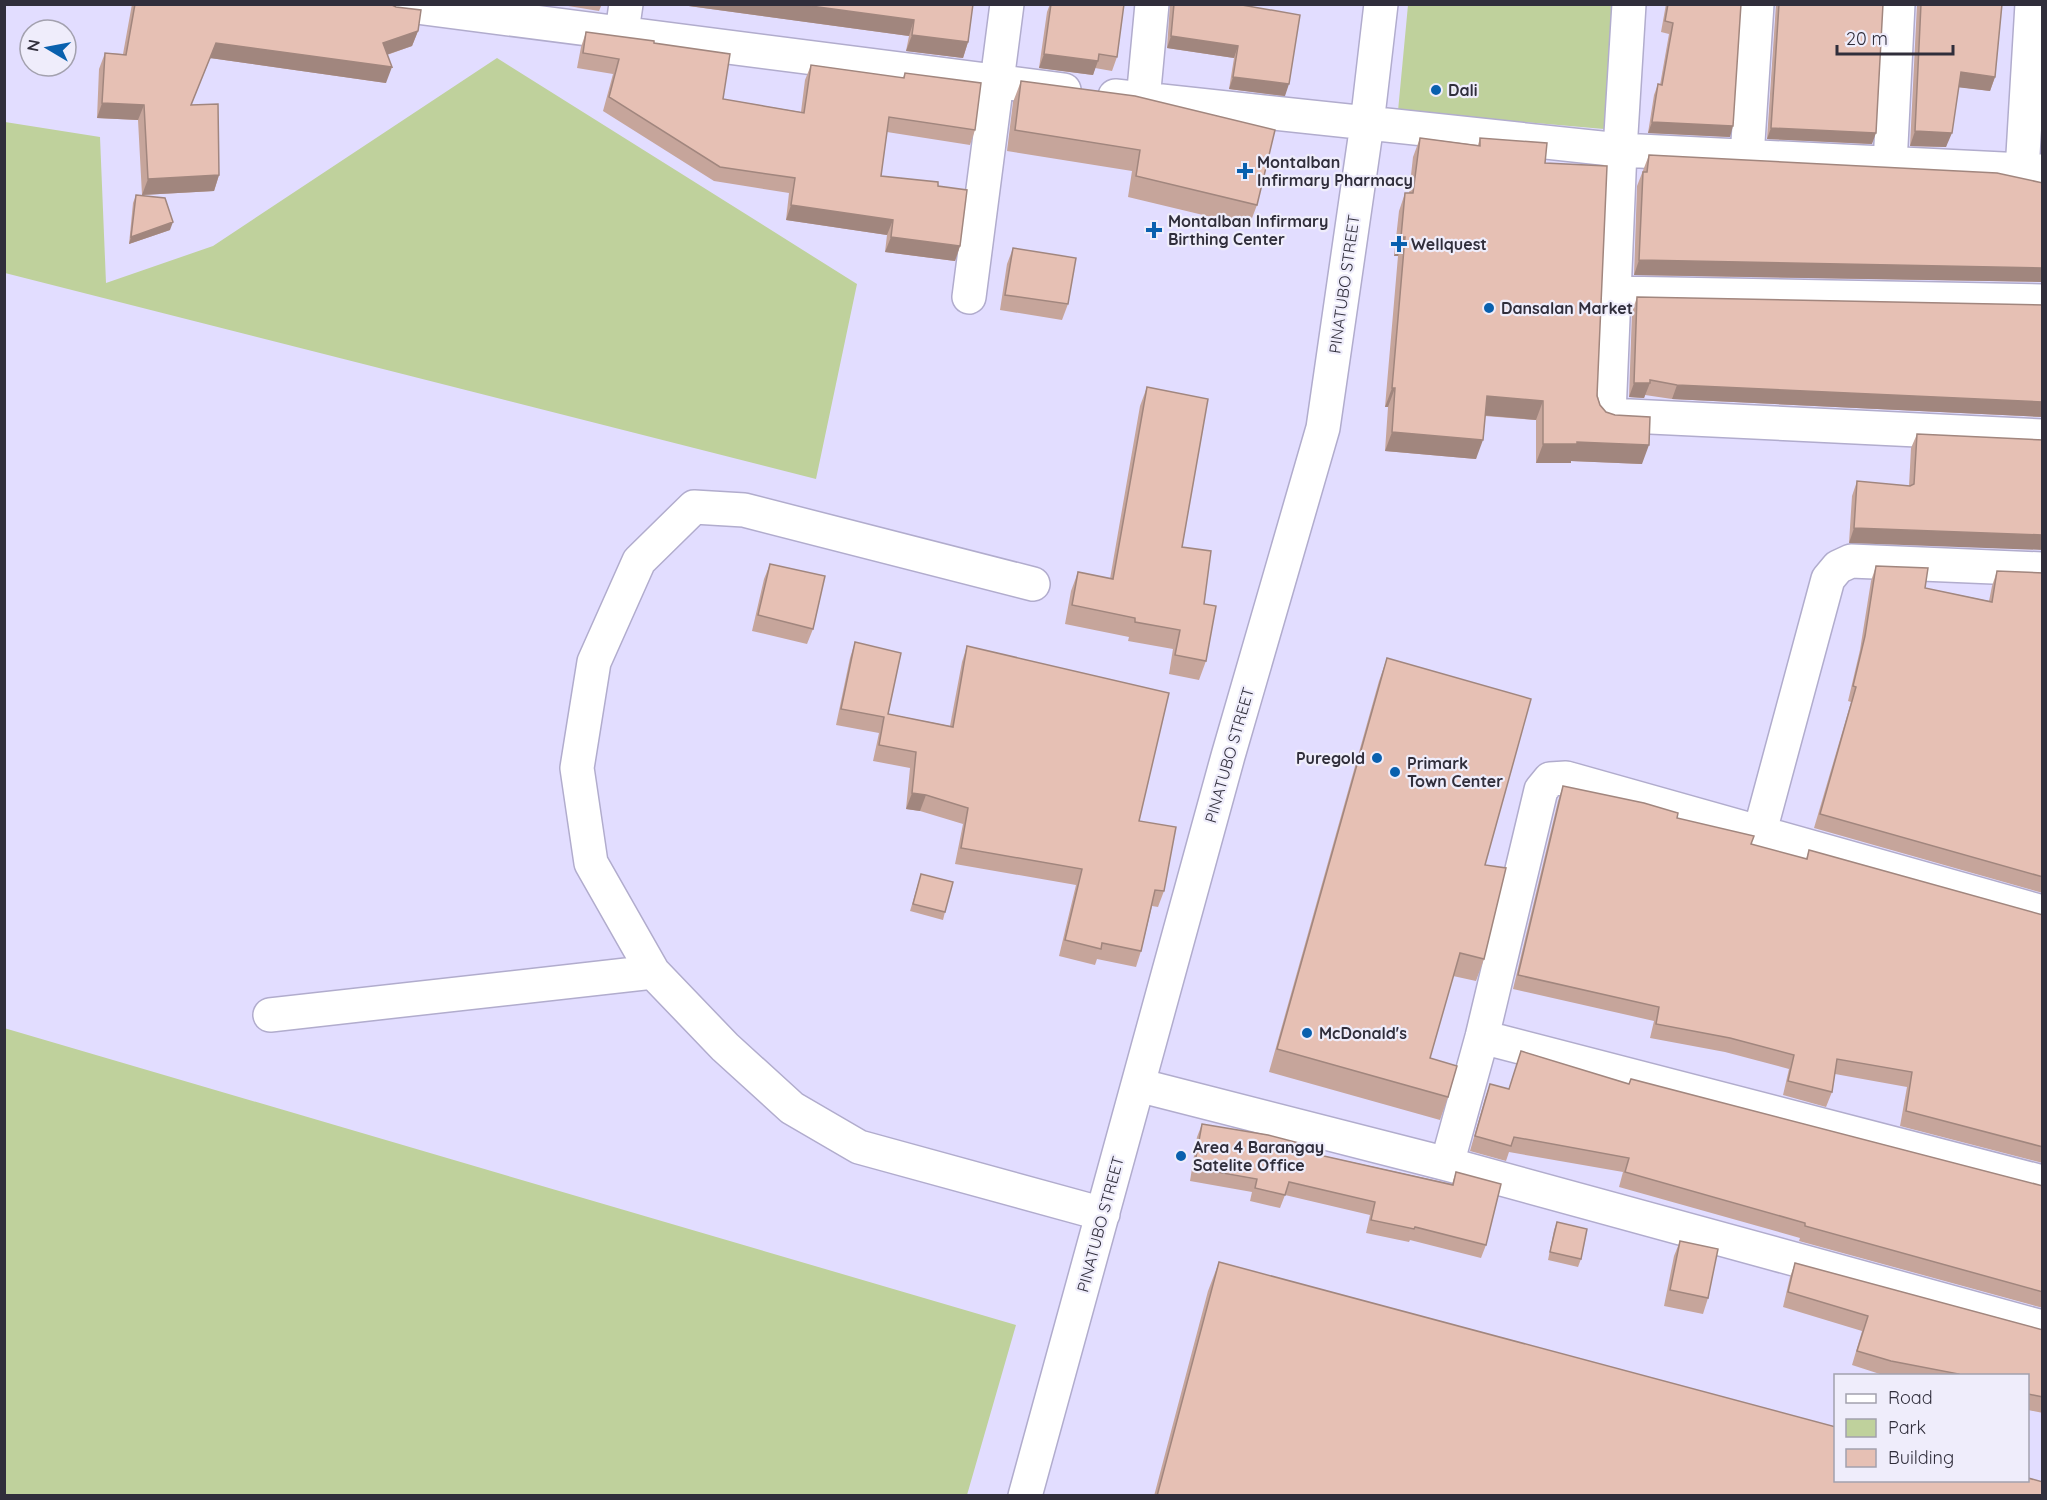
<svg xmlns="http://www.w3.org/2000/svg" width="2047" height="1500" viewBox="0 0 2047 1500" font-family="Quicksand,sans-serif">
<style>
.green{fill:#bfd19c}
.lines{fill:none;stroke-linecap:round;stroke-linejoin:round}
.minor-casing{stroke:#b1accd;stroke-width:36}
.minor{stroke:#fff;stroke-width:33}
.wall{fill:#c6a59b}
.shaded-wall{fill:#a1867e}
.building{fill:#e6c0b4;stroke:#a1867e;stroke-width:1.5}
.poi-dot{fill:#0960ae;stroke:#efedfb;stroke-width:2}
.labels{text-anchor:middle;stroke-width:4.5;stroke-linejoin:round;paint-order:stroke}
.poi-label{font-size:16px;font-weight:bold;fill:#302e3b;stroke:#efedfb;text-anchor:start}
.street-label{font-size:16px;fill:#302e3b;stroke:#efedfb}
</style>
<rect width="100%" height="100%" fill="#e2ddff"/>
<path class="green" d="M 1408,5 L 1612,5 L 1604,129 L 1398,111 Z
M 497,58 L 857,284 L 816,479 L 5,273 L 5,122 L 100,137 L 106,283 L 213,246 Z
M 4,1028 L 1016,1325 L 967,1495 L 5,1495 Z"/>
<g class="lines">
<defs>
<path id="minor" d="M 393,4 L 1064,90
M 1629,4 L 1620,150 L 1609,415 L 2042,436
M 622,32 L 626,4
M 1115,96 L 1620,150 L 2042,171
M 1143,100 L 1152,4
M 1747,157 L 1757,4
M 1890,165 L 1898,4
M 2022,171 L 2032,4
M 1615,293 L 2042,301
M 969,297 L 1007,4
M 1760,831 L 1828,579 L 1838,567 L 1851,561 L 2042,569
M 653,972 L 591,863 L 577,768 L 594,662 L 639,561 L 694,507 L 744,510 L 1033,584
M 270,1015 L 653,972 L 725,1047 L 792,1108 L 859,1147 L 1103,1214
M 1482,1037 L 2042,1182
M 1138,1085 L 1447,1164 L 2042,1327
M 1447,1164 L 1482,1037 L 1541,790 L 1550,779 L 1566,778 L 2042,912
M 1025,1496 L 1228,756 L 1323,428 L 1367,124 L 1381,4"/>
</defs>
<use href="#minor" class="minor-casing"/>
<use href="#minor" class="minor"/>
</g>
<path class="wall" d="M 132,4 L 390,4 L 418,31 L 412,46 L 387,55 L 386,83 L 210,58 L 191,105 L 219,175 L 214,191 L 142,195 L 138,120 L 97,118 L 99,69 L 105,53 L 123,54 Z
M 556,4 L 602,4 L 599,11 Z
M 674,4 L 973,4 L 968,42 L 963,58 L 906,51 L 909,36 Z
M 1050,4 L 1124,4 L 1117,57 L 1112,71 L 1095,68 L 1093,75 L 1039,68 L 1047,12 Z
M 1170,4 L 1236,4 L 1285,96 L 1229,89 L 1234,58 L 1167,48 Z
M 1666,4 L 1741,4 L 1730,137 L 1648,133 L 1654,95 L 1658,84 L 1660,85 L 1669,34 L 1661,32 Z
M 1776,4 L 1883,4 L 1872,144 L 1767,139 Z
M 1917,4 L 2002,4 L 1995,77 L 1990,91 L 1959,87 L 1946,147 L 1910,146 Z
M 586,32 L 654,43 L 723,99 L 801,112 L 805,80 L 811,65 L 903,78 L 905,73 L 975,130 L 970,145 L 887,132 L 881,176 L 938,186 L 960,246 L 955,261 L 885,252 L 887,235 L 786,220 L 789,193 L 714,181 L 603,111 L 613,74 L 577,68 L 581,47 Z
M 1021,81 L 1257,205 L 1249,226 L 1128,197 L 1132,171 L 1007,151 L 1013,102 Z
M 1420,138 L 1478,145 L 1480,138 L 1545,163 L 1600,405 L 1642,464 L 1571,461 L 1571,463 L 1536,463 L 1536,420 L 1485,416 L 1476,459 L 1385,451 L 1388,407 L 1385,407 L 1398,256 L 1394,256 L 1399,211 L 1405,193 L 1409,193 L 1413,157 Z
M 1649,155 L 2043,183 L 2043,282 L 1634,275 L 1637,186 Z
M 136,195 L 170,230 L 129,244 L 133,203 Z
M 1013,248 L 1068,304 L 1062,320 L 1000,310 L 1007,264 Z
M 1637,297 L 2043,305 L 2043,417 L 1672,399 L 1645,395 L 1644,398 L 1629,397 L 1632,312 Z
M 1147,387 L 1182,547 L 1204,604 L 1206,661 L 1199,680 L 1169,674 L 1173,649 L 1128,641 L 1129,637 L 1065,624 L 1071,591 L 1078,572 L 1110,579 L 1140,406 Z
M 1917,434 L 2043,440 L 1849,543 L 1852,496 L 1857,481 L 1909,486 L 1911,448 Z
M 770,564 L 813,629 L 807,644 L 752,631 L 764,579 Z
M 1876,566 L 1925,588 L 1989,601 L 1992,586 L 1997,571 L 2043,573 L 2043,893 L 1814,828 L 1851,702 L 1848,701 L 1860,650 L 1871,581 Z
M 855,642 L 888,714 L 950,726 L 962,662 L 967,646 L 1139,821 L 1164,891 L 1158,907 L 1152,906 L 1141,951 L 1136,967 L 1097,959 L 1095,965 L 1059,956 L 1076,885 L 955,864 L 963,824 L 920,811 L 906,809 L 910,768 L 873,761 L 879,733 L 836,725 L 850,658 Z
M 1387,658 L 1485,865 L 1484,959 L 1476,981 L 1453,976 L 1430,1058 L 1448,1097 L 1440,1120 L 1269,1072 L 1379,681 Z
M 1563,786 L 1677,818 L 1751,844 L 1806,859 L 1809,850 L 2042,915 L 2043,1163 L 1900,1126 L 1907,1087 L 1835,1074 L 1832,1092 L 1826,1107 L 1783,1095 L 1789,1069 L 1725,1052 L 1650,1038 L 1654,1021 L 1513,989 L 1558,801 Z
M 921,874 L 945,912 L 943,920 L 910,911 Z
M 1521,1051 L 1629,1084 L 1631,1079 L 2043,1186 L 2043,1308 L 1799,1241 L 1800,1238 L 1619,1187 L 1623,1172 L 1509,1152 L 1506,1161 L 1470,1151 L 1485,1098 L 1490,1084 L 1509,1089 Z
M 1202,1124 L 1297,1150 L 1452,1184 L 1456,1172 L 1486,1245 L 1481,1258 L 1410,1240 L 1409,1242 L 1366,1233 L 1370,1215 L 1285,1195 L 1280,1208 L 1250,1201 L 1252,1192 L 1190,1181 L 1197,1137 Z
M 1557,1222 L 1581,1259 L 1578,1267 L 1548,1260 L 1554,1230 Z
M 1680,1241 L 1708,1298 L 1703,1314 L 1664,1306 L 1674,1256 Z
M 1219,1262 L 2043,1496 L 1154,1496 L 1208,1291 Z
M 1795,1263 L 2043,1330 L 2043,1413 L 2028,1410 L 2028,1376 L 1886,1376 L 1852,1365 L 1862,1331 L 1783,1307 L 1790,1277 Z"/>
<path class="shaded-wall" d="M 674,4 L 796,4 L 914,20 L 909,36 Z
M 418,31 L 412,46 L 377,58 L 383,43 Z
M 912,35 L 968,42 L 963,58 L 906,51 Z
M 1171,36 L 1238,46 L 1234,58 L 1167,48 Z
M 216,43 L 392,67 L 386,83 L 210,58 L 185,121 Z
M 1044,54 L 1098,61 L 1093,75 L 1039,68 Z
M 1961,72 L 1995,77 L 1990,91 L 1956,87 Z
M 1233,77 L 1289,84 L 1285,96 L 1229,89 Z
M 102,103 L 144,105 L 138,120 L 97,118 Z
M 1652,122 L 1733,126 L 1730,137 L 1648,133 Z
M 1771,128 L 1876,133 L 1872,144 L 1767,139 Z
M 1915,131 L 1952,133 L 1946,147 L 1910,146 Z
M 219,175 L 214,191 L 142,195 L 148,179 Z
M 791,205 L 893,220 L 887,235 L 786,220 Z
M 173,222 L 170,230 L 129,244 L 131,237 Z
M 891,237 L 960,246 L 955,261 L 885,252 Z
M 1401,237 L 1405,237 L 1398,256 L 1394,256 Z
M 1639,260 L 2043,268 L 2042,282 L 1634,275 Z
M 1634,383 L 1650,383 L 1644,398 L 1629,397 Z
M 1677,385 L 2043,402 L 2043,417 L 1672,399 Z
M 1392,388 L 1395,388 L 1388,407 L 1385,407 Z
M 1487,396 L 1543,401 L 1536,420 L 1480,415 Z
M 1392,432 L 1483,440 L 1476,459 L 1385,451 Z
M 1577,442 L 1649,445 L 1642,464 L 1571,461 L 1571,463 L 1536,463 L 1543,444 Z
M 1854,528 L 2043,535 L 2043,550 L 1849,543 Z
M 912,793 L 926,795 L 920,811 L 906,809 Z"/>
<path class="building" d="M 135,4 L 390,4 L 396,7 L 421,10 L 418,31 L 383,43 L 392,67 L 216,43 L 191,105 L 218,104 L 219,175 L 148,179 L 144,105 L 102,103 L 105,53 L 126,55 Z
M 796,4 L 973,4 L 968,42 L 912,35 L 914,20 Z
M 1051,4 L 1124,4 L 1117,57 L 1099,54 L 1098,61 L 1044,54 Z
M 1174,4 L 1236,4 L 1300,15 L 1289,84 L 1233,77 L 1238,46 L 1171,36 Z
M 1668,4 L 1741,4 L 1733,126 L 1652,122 L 1658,84 L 1662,85 L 1673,23 L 1665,21 Z
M 1779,4 L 1883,4 L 1876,133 L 1771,128 Z
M 1921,4 L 2002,4 L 1995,77 L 1961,72 L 1952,133 L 1915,131 Z
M 586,32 L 654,41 L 654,43 L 730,54 L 723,99 L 804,113 L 811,65 L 904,78 L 905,73 L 981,83 L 975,130 L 889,117 L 881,176 L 938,182 L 938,186 L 967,190 L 960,246 L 891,237 L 893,220 L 791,205 L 795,178 L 720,167 L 609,97 L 619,59 L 583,53 Z
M 1021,81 L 1135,96 L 1275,130 L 1257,205 L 1136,176 L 1140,150 L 1015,130 Z
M 1420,138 L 1480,146 L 1480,138 L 1547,143 L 1545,163 L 1607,166 L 1597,396 L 1600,405 L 1606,412 L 1615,415 L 1650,417 L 1649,445 L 1577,442 L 1577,444 L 1543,444 L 1543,401 L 1487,396 L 1483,440 L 1392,432 L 1395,388 L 1392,388 L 1405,237 L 1401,237 L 1405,193 L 1413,193 Z
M 1649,155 L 1997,173 L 2043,183 L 2043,268 L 1639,260 L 1643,172 L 1647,172 Z
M 136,195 L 165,198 L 173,222 L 131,237 Z
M 1013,248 L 1076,258 L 1068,304 L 1005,295 Z
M 1637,297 L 2043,305 L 2043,402 L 1677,385 L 1650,380 L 1650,383 L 1634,383 Z
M 1147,387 L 1208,399 L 1182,547 L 1211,551 L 1204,604 L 1216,606 L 1206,661 L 1175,655 L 1180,630 L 1135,622 L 1135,618 L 1072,605 L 1078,572 L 1113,579 Z
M 1917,434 L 2043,440 L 2043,535 L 1854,528 L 1857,481 L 1910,486 L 1914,484 Z
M 770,564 L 825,576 L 813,629 L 758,615 Z
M 1876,566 L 1928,568 L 1925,588 L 1992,602 L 1997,571 L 2043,573 L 2043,877 L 1820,814 L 1856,687 L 1853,686 L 1865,636 Z
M 855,642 L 901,653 L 888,714 L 953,727 L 967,646 L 1169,693 L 1139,821 L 1176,827 L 1164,891 L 1155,890 L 1141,951 L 1102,943 L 1101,949 L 1065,940 L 1082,869 L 961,848 L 968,808 L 926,795 L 912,793 L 916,752 L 879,745 L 884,717 L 841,709 Z
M 1387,658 L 1531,699 L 1485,865 L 1506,868 L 1484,959 L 1460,953 L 1430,1058 L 1457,1066 L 1448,1097 L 1277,1049 Z
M 1563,786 L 1644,803 L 1678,813 L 1677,818 L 1754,836 L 1751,844 L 1807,859 L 1809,850 L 2043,915 L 2043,1147 L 1906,1111 L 1912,1072 L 1837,1059 L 1832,1092 L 1788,1081 L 1794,1055 L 1730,1038 L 1656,1024 L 1659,1007 L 1518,975 Z
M 921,874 L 953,882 L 945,912 L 913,904 Z
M 1521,1051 L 1629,1084 L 1631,1079 L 2043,1186 L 2043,1292 L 1805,1226 L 1805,1223 L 1625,1172 L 1629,1158 L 1514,1137 L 1511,1146 L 1475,1136 L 1490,1084 L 1509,1089 Z
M 1202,1124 L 1268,1135 L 1299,1143 L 1297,1150 L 1453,1185 L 1456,1172 L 1501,1184 L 1486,1245 L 1415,1227 L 1414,1229 L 1371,1220 L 1375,1202 L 1289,1182 L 1285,1195 L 1255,1188 L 1257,1179 L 1194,1168 Z
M 1557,1222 L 1587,1229 L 1581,1259 L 1550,1252 Z
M 1680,1241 L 1718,1249 L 1708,1298 L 1670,1290 Z
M 1219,1262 L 1836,1427 L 1836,1480 L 2028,1480 L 2028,1478 L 2043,1482 L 2043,1496 L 1157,1496 Z
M 1795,1263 L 2043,1330 L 2043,1397 L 2028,1394 L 2028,1376 L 1959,1376 L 1959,1374 L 1891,1361 L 1857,1351 L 1868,1316 L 1788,1292 Z"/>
<g class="poi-dot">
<circle cx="1436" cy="90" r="6"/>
<path d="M1242 162h6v6h6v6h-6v6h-6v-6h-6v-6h6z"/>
<path d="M1151 221h6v6h6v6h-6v6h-6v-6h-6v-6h6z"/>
<path d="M1396 235h6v6h6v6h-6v6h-6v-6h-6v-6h6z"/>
<circle cx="1489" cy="308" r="6"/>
<circle cx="1377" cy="758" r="6"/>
<circle cx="1395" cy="772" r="6"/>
<circle cx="1307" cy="1033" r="6"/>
<circle cx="1181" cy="1156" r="6"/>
</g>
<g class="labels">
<g class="poi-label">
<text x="1448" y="96">Dali</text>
<text x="1257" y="168">Montalban<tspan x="1257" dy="18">Infirmary Pharmacy</tspan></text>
<text x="1168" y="227">Montalban Infirmary<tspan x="1168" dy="18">Birthing Center</tspan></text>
<text x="1411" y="250">Wellquest</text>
<text x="1501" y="314">Dansalan Market</text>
<text x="1365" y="764" text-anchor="end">Puregold</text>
<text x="1407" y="769">Primark<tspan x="1407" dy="18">Town Center</tspan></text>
<text x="1319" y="1039">McDonald's</text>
<text x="1193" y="1153">Area 4 Barangay<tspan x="1193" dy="18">Satelite Office</tspan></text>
</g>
<g class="street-label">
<text transform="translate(1344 284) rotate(-82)" y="6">PINATUBO STREET</text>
<text transform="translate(1229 755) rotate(-74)" y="6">PINATUBO STREET</text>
<text transform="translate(1100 1224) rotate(-75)" y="6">PINATUBO STREET</text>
</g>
</g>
<rect width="2047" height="1500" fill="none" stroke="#302e3b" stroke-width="12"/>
<rect x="1834" y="1374" width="195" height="108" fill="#efedfb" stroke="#a3a1ae" stroke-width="1.5"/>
<rect x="1846" y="1394" width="30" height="9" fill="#ffffff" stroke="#a3a1ae" stroke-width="1.5"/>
<text x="1888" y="1404" font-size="18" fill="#302e3b">Road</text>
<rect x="1846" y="1419" width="30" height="18" fill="#bfd19c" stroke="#a3a1ae" stroke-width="1.5"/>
<text x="1888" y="1434" font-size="18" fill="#302e3b">Park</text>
<rect x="1846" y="1449" width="30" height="18" fill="#e6c0b4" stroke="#a3a1ae" stroke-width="1.5"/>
<text x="1888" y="1464" font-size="18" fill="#302e3b">Building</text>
<g transform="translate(48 48) rotate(280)"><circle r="28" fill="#efedfb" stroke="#a3a1ae" stroke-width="1.5"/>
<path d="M0-4.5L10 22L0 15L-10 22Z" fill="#0960ae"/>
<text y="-9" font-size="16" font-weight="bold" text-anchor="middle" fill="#302e3b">N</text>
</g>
<path d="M1837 45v9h116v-9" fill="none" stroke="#302e3b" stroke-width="3"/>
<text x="1846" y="45" font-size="18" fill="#302e3b" stroke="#efedfb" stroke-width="4.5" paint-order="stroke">20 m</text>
</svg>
